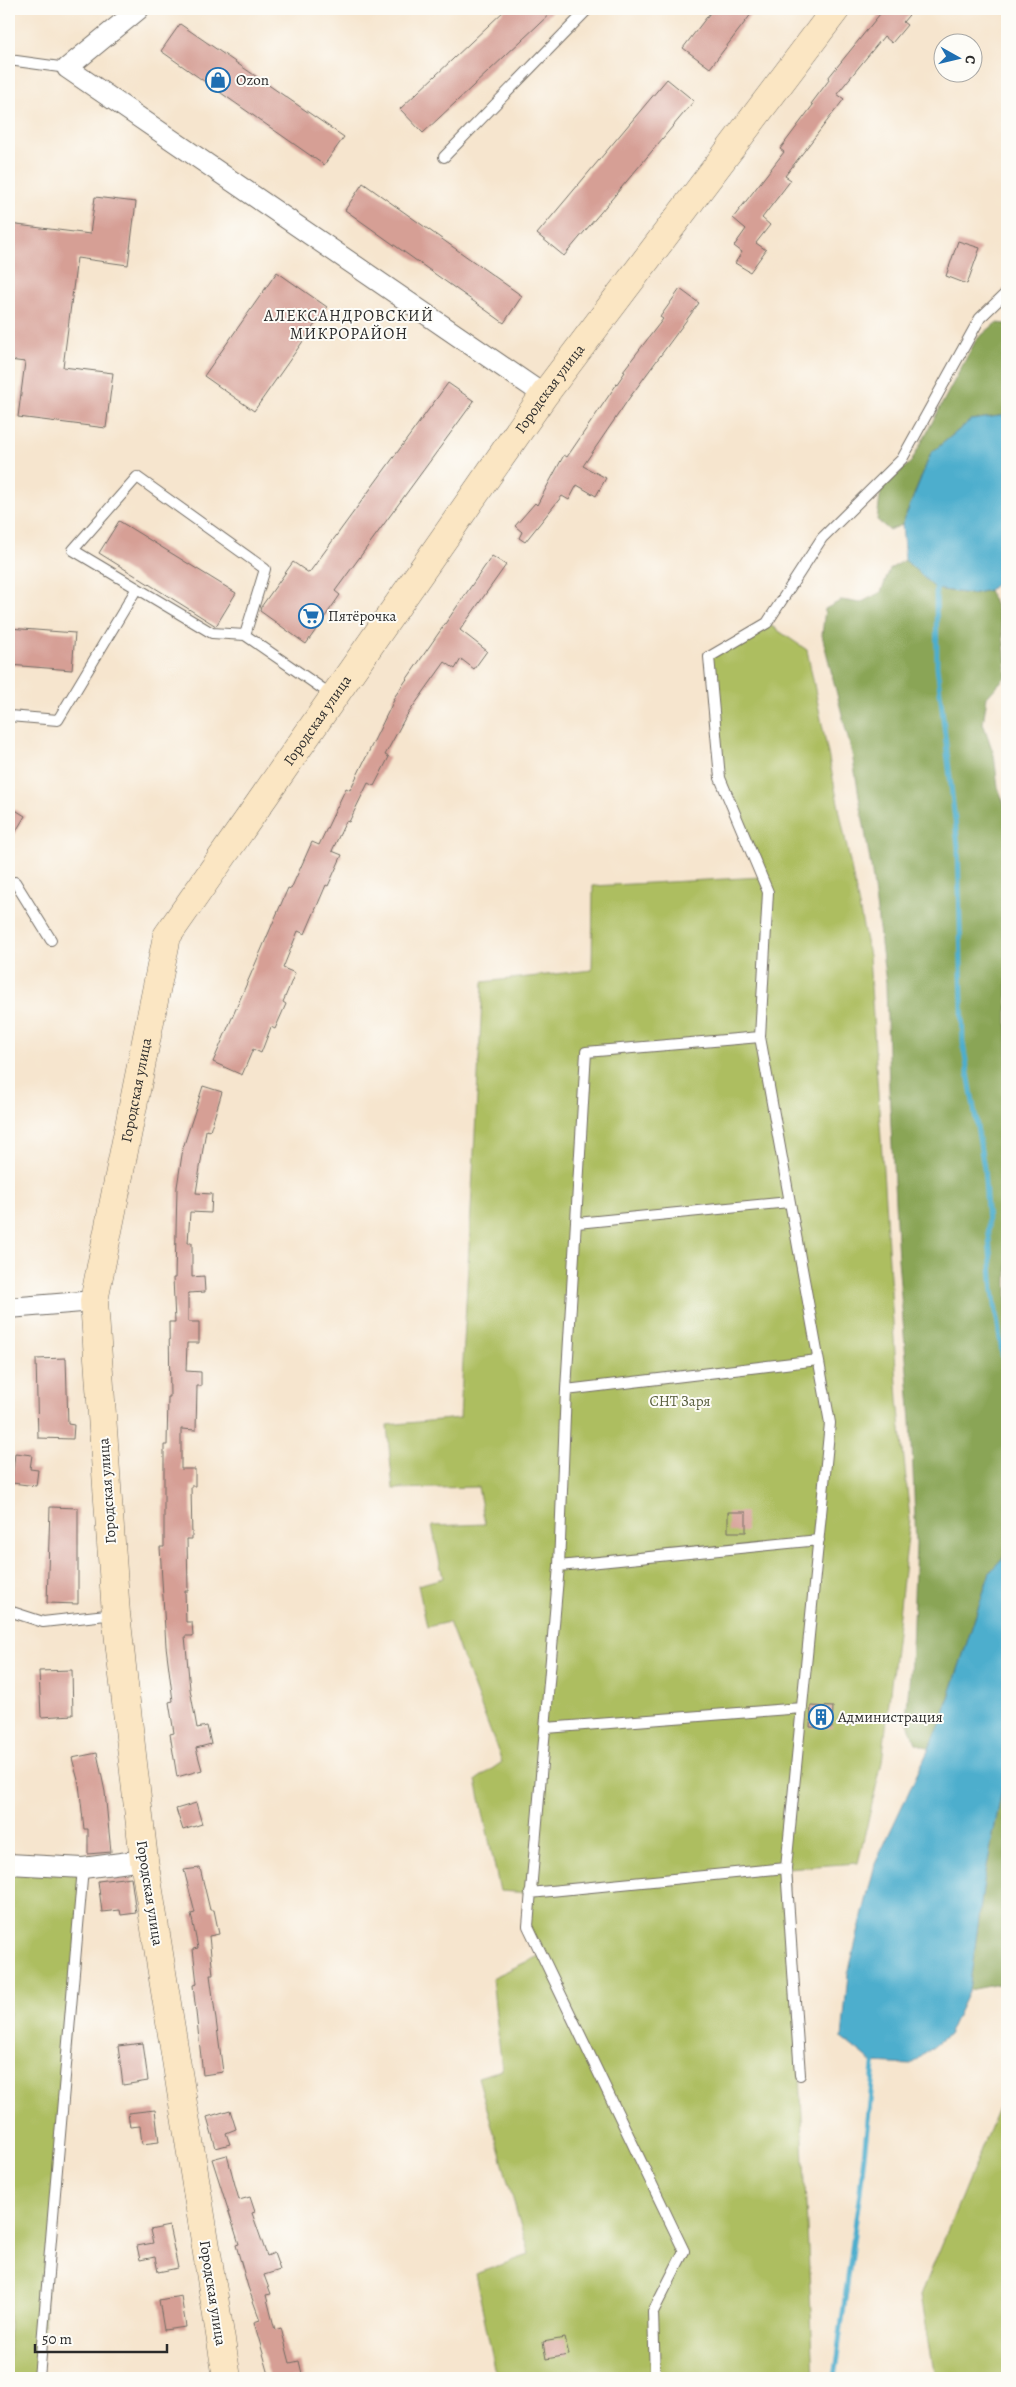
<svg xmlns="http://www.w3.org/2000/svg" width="1016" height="2387" viewBox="0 0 1016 2387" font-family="Alegreya,serif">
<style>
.green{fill:#adbe61;stroke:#6c7446}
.forest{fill:#8aa557;stroke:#5a6841}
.water{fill:#4eaecd;stroke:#3c6c7c}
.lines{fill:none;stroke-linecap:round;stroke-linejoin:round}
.stream{stroke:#4eaecd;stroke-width:5}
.building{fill:#d69f95}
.lane-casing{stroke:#726c64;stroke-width:12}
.street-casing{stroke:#726c64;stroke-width:22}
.secondary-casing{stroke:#726c64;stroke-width:29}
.lane{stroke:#fff;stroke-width:10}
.street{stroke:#fff;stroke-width:20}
.secondary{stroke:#fbe6c3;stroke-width:28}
.labels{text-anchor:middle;stroke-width:4;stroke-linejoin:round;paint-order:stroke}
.poi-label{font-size:15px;fill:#2b2b2b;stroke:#fdfcf7;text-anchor:start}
.street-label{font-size:15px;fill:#2b2b2b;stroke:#fdfcf7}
.park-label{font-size:15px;fill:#585e3e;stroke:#fdfcf7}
.neighbourhood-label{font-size:16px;letter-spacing:1px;fill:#2b2b2b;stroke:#fdfcf7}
</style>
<rect width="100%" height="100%" fill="#fdfcf7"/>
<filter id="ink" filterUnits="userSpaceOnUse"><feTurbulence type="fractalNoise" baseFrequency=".02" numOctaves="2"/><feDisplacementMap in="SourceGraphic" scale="10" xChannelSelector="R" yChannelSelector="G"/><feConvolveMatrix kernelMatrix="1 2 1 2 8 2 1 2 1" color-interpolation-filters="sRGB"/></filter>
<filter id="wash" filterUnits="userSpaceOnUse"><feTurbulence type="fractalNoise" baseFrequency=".0096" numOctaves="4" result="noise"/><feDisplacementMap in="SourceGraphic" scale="20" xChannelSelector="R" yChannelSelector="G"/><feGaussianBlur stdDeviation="1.12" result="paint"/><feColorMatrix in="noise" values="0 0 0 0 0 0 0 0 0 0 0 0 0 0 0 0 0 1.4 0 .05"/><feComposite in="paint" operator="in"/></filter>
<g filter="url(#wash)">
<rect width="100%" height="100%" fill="#f6e5ce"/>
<path class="green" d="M 767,623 L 807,650 L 869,956 L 898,1399 L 910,1519 L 882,1762 L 858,1863 L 786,1868 L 800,2075 L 814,2378 L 497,2378 L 475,2274 L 529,2255 L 478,2077 L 502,2070 L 492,1978 L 541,1955 L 528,1926 L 530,1893 L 500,1891 L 476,1780 L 502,1762 L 449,1622 L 427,1627 L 418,1585 L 443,1578 L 432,1526 L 485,1524 L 478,1487 L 393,1489 L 387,1425 L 460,1418 L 483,982 L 592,970 L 593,886 L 762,877 L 720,778 L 709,657 Z
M 9,1864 L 83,1868 L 39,2378 L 9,2378 Z
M 1007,2086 L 1007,2378 L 935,2378 L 921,2295 Z"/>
<path class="forest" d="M 996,323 L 1007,324 L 1007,415 L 971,420 L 931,453 L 902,525 L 889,530 L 877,520 L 881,489 L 911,462 L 976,340 Z
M 905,560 L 937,589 L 971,594 L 989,590 C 1002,616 1006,648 1006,676 L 987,697 L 983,723 L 994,755 L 998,787 L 1007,812 L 1007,1553 L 990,1572 L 932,1749 L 916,1743 L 906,1719 L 912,1649 L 916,1544 L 911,1421 L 898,1259 L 889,1088 L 886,983 L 872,873 L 852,754 L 822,635 L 825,609 L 842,600 L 860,603 L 881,592 L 890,569 Z
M 1007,1750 L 1007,1980 L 1000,1984 L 969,1990 L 984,1882 L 1005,1774 Z"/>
<path class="water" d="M 1007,415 L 1007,574 L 989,590 L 971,594 L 936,589 L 905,560 L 902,525 L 931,453 L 971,420 Z
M 1007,1553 L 1007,1750 L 1005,1774 L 984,1882 L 969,1990 L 948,2035 L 911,2065 L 873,2063 L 842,2038 L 848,1974 L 875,1864 L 940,1725 L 990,1572 Z"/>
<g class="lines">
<path class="stream" d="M 936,589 L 937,666 L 958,846 L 963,1043 L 984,1168 L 993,1291 L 1007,1387
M 834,2378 L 860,2191 L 875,2057"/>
</g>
<g id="blocks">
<path class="building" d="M 506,9 L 555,9 L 423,133 L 400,109 Z
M 713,9 L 755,9 L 710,68 L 683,48 Z
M 884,9 L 914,9 L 903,22 L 907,25 L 892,43 L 884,36 L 837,94 L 844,99 L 785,176 L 791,180 L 762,218 L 770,225 L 756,243 L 766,250 L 750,272 L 735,263 L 742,252 L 734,246 L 746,229 L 733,218 L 784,152 L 780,149 L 813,105 L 811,104 L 829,80 L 828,78 Z
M 180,24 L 344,137 L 324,165 L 161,51 Z
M 667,79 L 694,101 L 564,256 L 537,234 Z
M 363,183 L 522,296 L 504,323 L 345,210 Z
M 95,197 L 136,202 L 128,265 L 77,258 L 63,367 L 113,373 L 106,428 L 18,417 L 25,362 L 9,360 L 9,224 L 90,234 Z
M 958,241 L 980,248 L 967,284 L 946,276 Z
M 277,272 L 327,307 L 254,411 L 204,376 Z
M 680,289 L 699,303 L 630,397 L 583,466 L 606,478 L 596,496 L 577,485 L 569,500 L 562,496 L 525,542 L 519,538 L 522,532 L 515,526 L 535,503 L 537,505 L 564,455 L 567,457 L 625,372 L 623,371 L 663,319 L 660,317 Z
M 448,383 L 474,401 L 335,591 L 340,595 L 306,644 L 260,611 L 261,607 L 293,562 L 309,573 Z
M 119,521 L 236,593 L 216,626 L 99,553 Z
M 492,556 L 506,565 L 460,630 L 487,651 L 474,669 L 461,659 L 455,669 L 445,662 L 405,718 L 385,755 L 389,757 L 374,786 L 368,783 L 349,822 L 346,821 L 332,851 L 342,855 L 328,886 L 326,885 L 305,934 L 298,931 L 283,968 L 295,973 L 283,1002 L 286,1004 L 275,1029 L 271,1027 L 261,1053 L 253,1049 L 242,1075 L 213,1062 L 288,888 L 291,889 L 312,842 L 319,845 L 346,788 L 350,790 L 394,700 L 393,699 Z
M 9,628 L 75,633 L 72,670 L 9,665 Z
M 9,806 L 25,816 L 9,843 Z
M 203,1086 L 222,1092 L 210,1131 L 206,1130 L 196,1193 L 212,1194 L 211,1213 L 190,1212 L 188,1243 L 192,1243 L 192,1277 L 204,1276 L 205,1292 L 188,1293 L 188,1322 L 199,1322 L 199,1343 L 187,1343 L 186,1371 L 201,1372 L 201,1386 L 197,1386 L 196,1430 L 181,1429 L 181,1469 L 195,1469 L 195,1486 L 191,1486 L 192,1539 L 187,1539 L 188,1591 L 185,1591 L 186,1622 L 192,1622 L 193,1636 L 185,1636 L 190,1689 L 197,1728 L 207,1726 L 211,1744 L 196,1748 L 202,1770 L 177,1777 L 170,1734 L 174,1733 L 169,1702 L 173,1701 L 166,1646 L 160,1547 L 164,1547 L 164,1445 L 167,1445 L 168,1397 L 170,1397 L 169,1322 L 175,1322 L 173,1278 L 175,1278 L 177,1187 L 183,1148 Z
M 66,1358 L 68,1424 L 74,1425 L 73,1439 L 38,1438 L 36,1359 Z
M 15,1453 L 32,1455 L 30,1469 L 38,1470 L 36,1486 L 12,1483 Z
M 50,1507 L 78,1508 L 78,1604 L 47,1603 Z
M 728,1512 L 746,1512 L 746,1532 L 728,1532 Z
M 72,1670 L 73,1715 L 41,1717 L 39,1671 Z
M 811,1706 L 833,1707 L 832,1728 L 810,1727 Z
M 97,1753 L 105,1792 L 111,1852 L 88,1854 L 88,1829 L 84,1829 L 79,1784 L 72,1758 Z
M 196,1803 L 202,1824 L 183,1830 L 176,1809 Z
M 200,1868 L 210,1910 L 214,1910 L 219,1934 L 209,1936 L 213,1975 L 210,1975 L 223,2072 L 203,2075 L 193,1985 L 197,1984 L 193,1949 L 198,1948 L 191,1914 L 195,1913 L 184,1870 Z
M 131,1877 L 136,1913 L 121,1915 L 120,1910 L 102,1912 L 98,1881 Z
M 143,2043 L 148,2081 L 123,2085 L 118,2046 Z
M 155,2110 L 159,2142 L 142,2144 L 140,2126 L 130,2127 L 128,2113 Z
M 230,2110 L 236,2129 L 226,2133 L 230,2144 L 216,2148 L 207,2117 Z
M 227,2155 L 239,2200 L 250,2197 L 255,2212 L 252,2213 L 267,2256 L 274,2253 L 280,2270 L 264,2275 L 271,2294 L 266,2295 L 275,2330 L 281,2328 L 290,2363 L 299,2361 L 303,2378 L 270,2378 L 254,2322 L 260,2320 L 248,2287 L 236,2245 L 239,2244 L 212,2159 Z
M 169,2226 L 178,2268 L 158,2272 L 155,2257 L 140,2260 L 137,2246 L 153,2243 L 150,2230 Z
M 181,2296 L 186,2327 L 164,2330 L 159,2300 Z
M 565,2338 L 569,2355 L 546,2359 L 543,2342 Z"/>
</g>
</g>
<g filter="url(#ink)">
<use href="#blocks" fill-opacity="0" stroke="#726c64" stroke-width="1"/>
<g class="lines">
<defs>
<path id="lane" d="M 9,60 L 67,68
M 444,157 L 588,9
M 245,635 L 265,569 L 137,477 L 73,550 L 212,633 L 245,635 L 333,696
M 9,716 L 58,720 L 137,588
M 15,882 L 51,940
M 577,1223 L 789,1202
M 566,1390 L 818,1360
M 559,1566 L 819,1540
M 9,1611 L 43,1622 L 115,1614
M 546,1728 L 802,1708
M 530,1893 L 786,1868
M 800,2075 L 786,1868 L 830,1423 L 760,1037 L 768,892 L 720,778 L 709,657 L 767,623 L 822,538 L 902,459 L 980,318 L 1007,292
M 39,2378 L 83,1868
M 655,2378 L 653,2312 L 684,2251 L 528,1926 L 559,1566 L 566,1390 L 586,1052 L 760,1037"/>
<path id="street" d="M 139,9 L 67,68 L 544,395
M 9,1308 L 94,1301
M 9,1864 L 83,1868 L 144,1860"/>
<g id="secondary">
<path id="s1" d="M 227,2378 L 144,1860 L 116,1614 L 94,1301 L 167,936 L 544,395 L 836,9"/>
</g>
</defs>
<use href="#lane" class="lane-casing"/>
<use href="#street" class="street-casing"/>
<use href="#secondary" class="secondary-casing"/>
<use href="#lane" class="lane"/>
<use href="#street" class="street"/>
<use href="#secondary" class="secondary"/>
</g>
</g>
<defs>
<symbol id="shop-ring" viewBox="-11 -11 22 22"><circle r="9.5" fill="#fdfcf7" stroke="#1f6fb2" stroke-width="1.5"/><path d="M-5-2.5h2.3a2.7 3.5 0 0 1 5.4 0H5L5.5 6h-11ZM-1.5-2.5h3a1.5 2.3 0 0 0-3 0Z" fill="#1f6fb2"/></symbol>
<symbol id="supermarket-ring" viewBox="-11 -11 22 22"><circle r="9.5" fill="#fdfcf7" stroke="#1f6fb2" stroke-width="1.5"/><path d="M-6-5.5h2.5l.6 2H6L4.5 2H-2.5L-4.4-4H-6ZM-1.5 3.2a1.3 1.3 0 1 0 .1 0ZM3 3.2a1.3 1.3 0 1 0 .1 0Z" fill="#1f6fb2"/></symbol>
<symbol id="building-ring" viewBox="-11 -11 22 22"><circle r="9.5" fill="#fdfcf7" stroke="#1f6fb2" stroke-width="1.5"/><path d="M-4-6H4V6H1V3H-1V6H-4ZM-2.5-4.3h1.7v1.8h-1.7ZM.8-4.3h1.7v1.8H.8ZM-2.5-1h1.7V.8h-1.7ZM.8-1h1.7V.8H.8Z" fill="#1f6fb2"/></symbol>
</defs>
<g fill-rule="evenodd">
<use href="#shop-ring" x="204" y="66" width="28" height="28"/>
<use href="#supermarket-ring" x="297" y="602" width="28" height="28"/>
<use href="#building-ring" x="807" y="1703" width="28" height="28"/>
</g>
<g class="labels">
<g class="poi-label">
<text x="236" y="85">Ozon</text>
<text x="328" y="621">Пятёрочка</text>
<text x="838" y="1722">Администрация</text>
</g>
<g class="street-label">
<text dy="5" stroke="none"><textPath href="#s1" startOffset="2126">Городская улица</textPath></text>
<text dy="5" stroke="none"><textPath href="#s1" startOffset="1721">Городская улица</textPath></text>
<text dy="5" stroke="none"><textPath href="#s1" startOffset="1301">Городская улица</textPath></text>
<text transform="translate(107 1491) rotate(-94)" y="5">Городская улица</text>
<text transform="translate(150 1893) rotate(81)" y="5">Городская улица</text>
<text transform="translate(213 2293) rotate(81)" y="5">Городская улица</text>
</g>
<g class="park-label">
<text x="680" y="1406">СНТ Заря</text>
</g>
<g class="neighbourhood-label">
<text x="349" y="321">АЛЕКСАНДРОВСКИЙ<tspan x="349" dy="18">МИКРОРАЙОН</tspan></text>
</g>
</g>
<rect width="1016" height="2387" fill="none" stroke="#fdfcf7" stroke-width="30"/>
<g transform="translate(958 58) rotate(98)"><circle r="24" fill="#fdfcf7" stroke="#a9a8a5"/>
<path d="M0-4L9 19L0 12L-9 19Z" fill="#1f6fb2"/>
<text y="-8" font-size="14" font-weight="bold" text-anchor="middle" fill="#2b2b2b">С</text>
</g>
<path d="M35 2344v8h132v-8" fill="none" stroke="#2b2b2b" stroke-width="2.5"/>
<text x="42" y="2344" font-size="15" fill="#2b2b2b" stroke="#fdfcf7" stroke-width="4" paint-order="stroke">50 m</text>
</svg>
